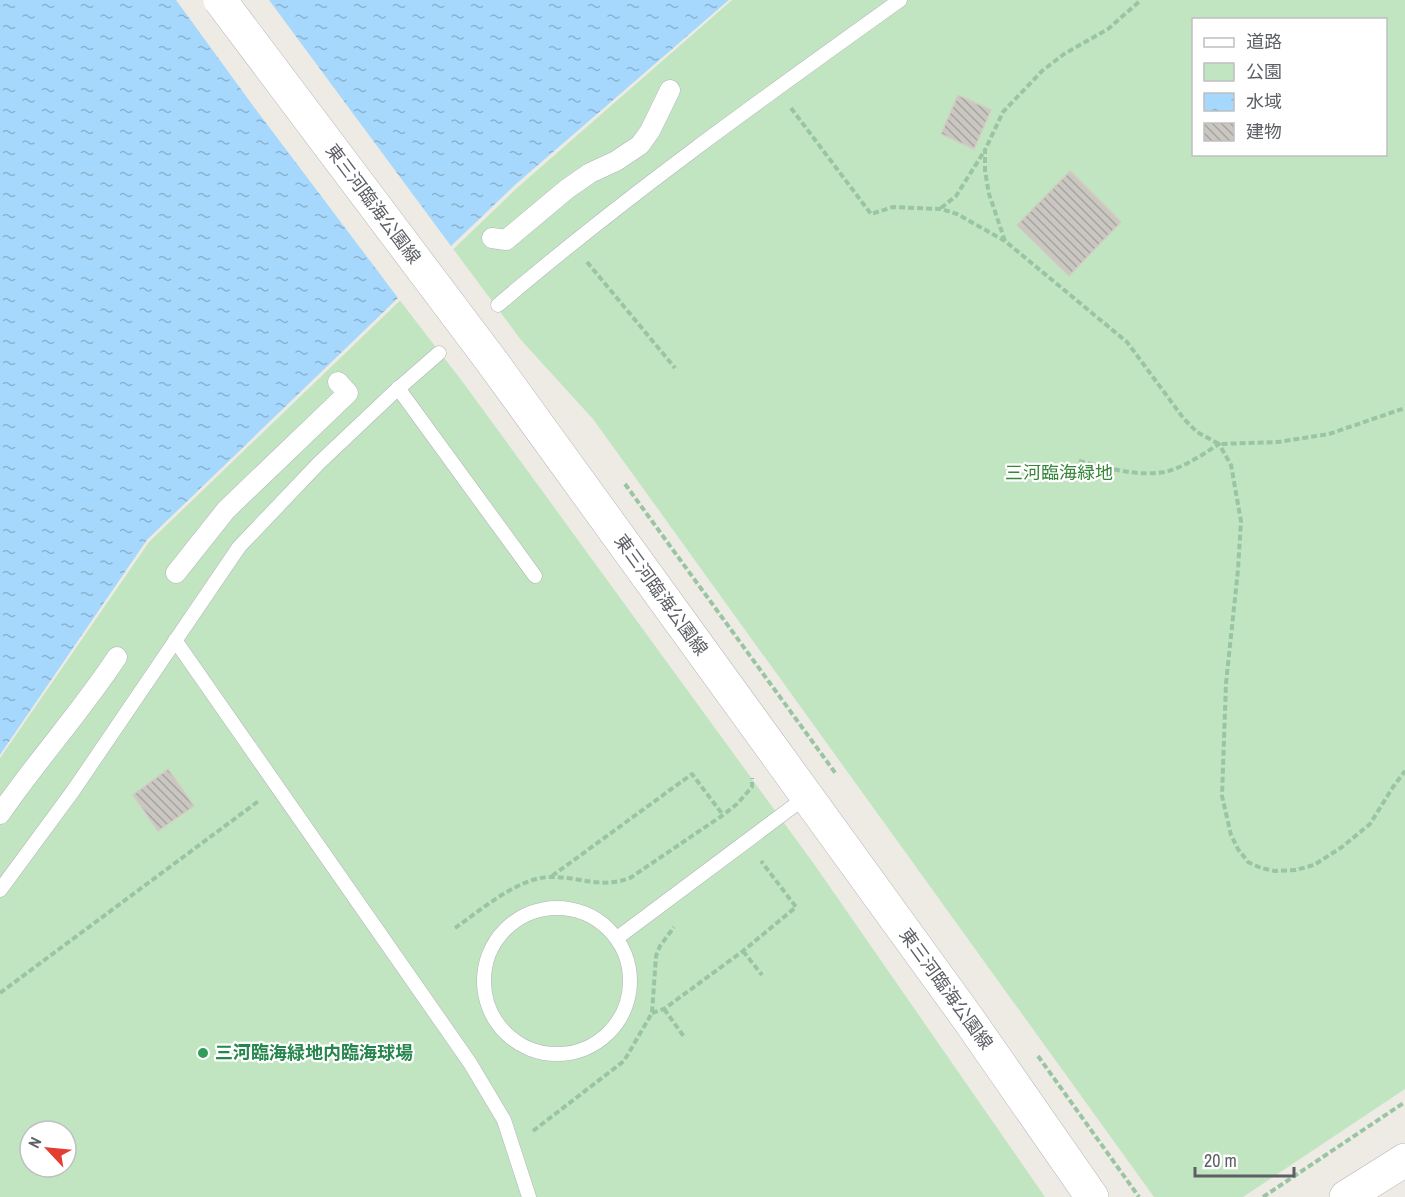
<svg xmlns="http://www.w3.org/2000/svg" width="1405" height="1197" viewBox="0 0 1405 1197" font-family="'Archivo Narrow','Noto Sans JP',sans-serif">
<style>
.park{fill:#c1e5c1;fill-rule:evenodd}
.water{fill:url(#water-ripples)}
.pier{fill:#eeebe4}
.building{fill:url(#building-back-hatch);stroke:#d2cdc2;stroke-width:1.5}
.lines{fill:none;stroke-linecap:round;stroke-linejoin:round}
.service-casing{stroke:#b1b4b8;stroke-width:15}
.pedestrian-casing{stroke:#b1b4b8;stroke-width:21}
.tertiary-casing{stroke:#b1b4b8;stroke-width:34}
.secondary-casing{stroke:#b3b6bb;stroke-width:34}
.path{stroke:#9ac5a5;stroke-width:4;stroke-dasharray:6 3;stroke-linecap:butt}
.service{stroke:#fff;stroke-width:14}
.pedestrian{stroke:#fff;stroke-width:20}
.tertiary{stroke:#fff;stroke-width:33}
.secondary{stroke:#fff;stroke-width:33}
.secondary-bridge-casing{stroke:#b3b6bb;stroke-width:34;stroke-linecap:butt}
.secondary-bridge{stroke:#fff;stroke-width:33}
.leisure-dot{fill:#2e9e5b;stroke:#fff;stroke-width:2}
.labels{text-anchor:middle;stroke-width:4.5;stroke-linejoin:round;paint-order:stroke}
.street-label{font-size:18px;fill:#5c5f64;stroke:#fff}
.park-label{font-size:18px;fill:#38863b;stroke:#fff}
.leisure-label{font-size:18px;font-weight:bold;fill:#27864d;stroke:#fff;text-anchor:start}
</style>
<defs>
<pattern id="water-ripples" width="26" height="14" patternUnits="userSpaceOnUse" patternTransform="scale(1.5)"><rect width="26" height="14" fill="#a5d8fc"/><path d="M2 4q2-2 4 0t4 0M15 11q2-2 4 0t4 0" fill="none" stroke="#8ab2d0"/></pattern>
<pattern id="building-back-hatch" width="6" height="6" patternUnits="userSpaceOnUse" patternTransform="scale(1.5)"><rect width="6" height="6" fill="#cac6c1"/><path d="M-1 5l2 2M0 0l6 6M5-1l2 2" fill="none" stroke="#a7a4a0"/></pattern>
</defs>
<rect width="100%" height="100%" fill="#eeebe4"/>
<path class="park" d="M 729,0 L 1405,0 L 1405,1089 L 1243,1197 L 1154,1197 L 593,419 L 521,340 L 451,246 ZM 1194,20 L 1386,20 L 1386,154 L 1194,154 Z
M 398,298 L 465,385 L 814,864 L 1045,1197 L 0,1197 L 0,755 L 147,540 ZM 30,1131 L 66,1131 L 66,1167 L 30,1167 Z"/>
<path class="water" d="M 0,0 L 729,0 L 516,185 L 147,540 L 0,755 Z"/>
<path class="pier" d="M 176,0 L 269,0 L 451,246 L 516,184 L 729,0 L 732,0 L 518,187 L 149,542 L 0,758 L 0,755 L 147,540 L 398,298 L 251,103 Z"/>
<path class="building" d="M 958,95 L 991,110 L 974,149 L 941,134 Z
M 1070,171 L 1121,222 L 1069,276 L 1017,225 Z
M 168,769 L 194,806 L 158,831 L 133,795 Z"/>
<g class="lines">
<defs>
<path id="service" d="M 498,305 C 626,196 763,98 900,0
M 398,388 L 535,576
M 175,640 L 470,1063 L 504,1120 L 529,1197
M 0,890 L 73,791 L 239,547 L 319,463 L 392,394 L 439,353
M484 981a73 73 0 1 1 146 0a73 73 0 1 1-146 0Z
M 617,938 L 807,796"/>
<path id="pedestrian" d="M 492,238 L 506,240 L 567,189 L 590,173 L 616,161 L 640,145 L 650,131 L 670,90
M 176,573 L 226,510 L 348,393 L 338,382
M 0,814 C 37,760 81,712 117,657"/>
<path id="tertiary" d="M 1346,1197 L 1405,1160"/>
<path id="secondary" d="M 493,363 L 969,1020 L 1092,1197"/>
</defs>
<use href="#service" class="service-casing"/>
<use href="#pedestrian" class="pedestrian-casing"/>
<use href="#tertiary" class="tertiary-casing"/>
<use href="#secondary" class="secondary-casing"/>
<path class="path" d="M 791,108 L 871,214 L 893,207 L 941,209 L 957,214 L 1005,241 L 1127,342 L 1184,419 L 1197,432 L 1219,444 L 1278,442 L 1329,434 L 1405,408
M 941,208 L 956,196 L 985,150
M 1005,241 L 989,194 L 985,171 L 985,150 L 1003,112 L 1042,71 L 1064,54 L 1108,29 L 1141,0
M 587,262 L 675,368
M 1079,461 C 1106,467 1135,477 1164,472 C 1183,468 1202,455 1219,444 L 1231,465 L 1241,521 L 1238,570 L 1226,683 L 1222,796 L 1231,835 L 1238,849 L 1248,862 L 1261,868 L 1275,871 L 1296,870 L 1314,865 L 1342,847 L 1370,824 L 1393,787 L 1405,771
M 625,484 L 836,774
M 552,876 L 692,774 L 723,815
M 455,928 C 481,910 520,876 552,877 C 581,877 601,889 630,878 L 723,815 L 737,804 L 752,787 L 752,778
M 743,951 L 762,975
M 0,993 L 260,800
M 664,1009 L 685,1038
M 652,1013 L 664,1009 L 743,951 L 796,907 L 761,861
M 1038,1056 L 1139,1197
M 533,1131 L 624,1061 L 652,1013 L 656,956 L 660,946 L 674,927
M 1263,1197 L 1405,1102"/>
<use href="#service" class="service"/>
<use href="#pedestrian" class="pedestrian"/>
<use href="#tertiary" class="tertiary"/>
<use href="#secondary" class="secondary"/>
<defs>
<path id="secondary-bridge" d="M 220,0 L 493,363"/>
</defs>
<use href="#secondary-bridge" class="secondary-bridge-casing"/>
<use href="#secondary-bridge" class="secondary-bridge"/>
</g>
<circle class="leisure-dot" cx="203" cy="1053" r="6"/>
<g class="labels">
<g class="street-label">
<text transform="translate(373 204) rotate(53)" y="6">東三河臨海公園線</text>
<text transform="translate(661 595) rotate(54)" y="6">東三河臨海公園線</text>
<text transform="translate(946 989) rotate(54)" y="6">東三河臨海公園線</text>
</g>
<g class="park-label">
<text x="1059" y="479">三河臨海緑地</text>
</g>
<g class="leisure-label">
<text x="215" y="1059">三河臨海緑地内臨海球場</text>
</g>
</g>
<rect x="1192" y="18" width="195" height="138" fill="#ffffff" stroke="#bebfc1" stroke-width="1.5"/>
<rect x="1204" y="38" width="30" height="9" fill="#ffffff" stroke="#bebfc1" stroke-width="1.5"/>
<text x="1246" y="48" font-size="18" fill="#5c5f64">道路</text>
<rect x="1204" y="63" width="30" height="18" fill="#c1e5c1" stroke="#bebfc1" stroke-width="1.5"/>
<text x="1246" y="78" font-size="18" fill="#5c5f64">公園</text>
<rect x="1204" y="93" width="30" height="18" fill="url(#water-ripples)" stroke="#bebfc1" stroke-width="1.5"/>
<text x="1246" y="108" font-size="18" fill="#5c5f64">水域</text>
<rect x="1204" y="123" width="30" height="18" fill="url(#building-back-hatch)" stroke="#bebfc1" stroke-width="1.5"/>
<text x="1246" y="138" font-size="18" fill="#5c5f64">建物</text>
<g transform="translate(48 1149) rotate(296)"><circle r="28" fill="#ffffff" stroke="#bebfc1" stroke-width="1.5"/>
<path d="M0-4.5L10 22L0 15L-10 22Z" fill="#e43e33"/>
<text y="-9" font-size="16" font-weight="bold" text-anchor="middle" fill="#5c5f64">N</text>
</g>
<path d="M1195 1167v9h99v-9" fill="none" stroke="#5c5f64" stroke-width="3"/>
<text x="1204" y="1167" font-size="18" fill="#5c5f64" stroke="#ffffff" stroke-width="4.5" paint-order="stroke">20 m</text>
</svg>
